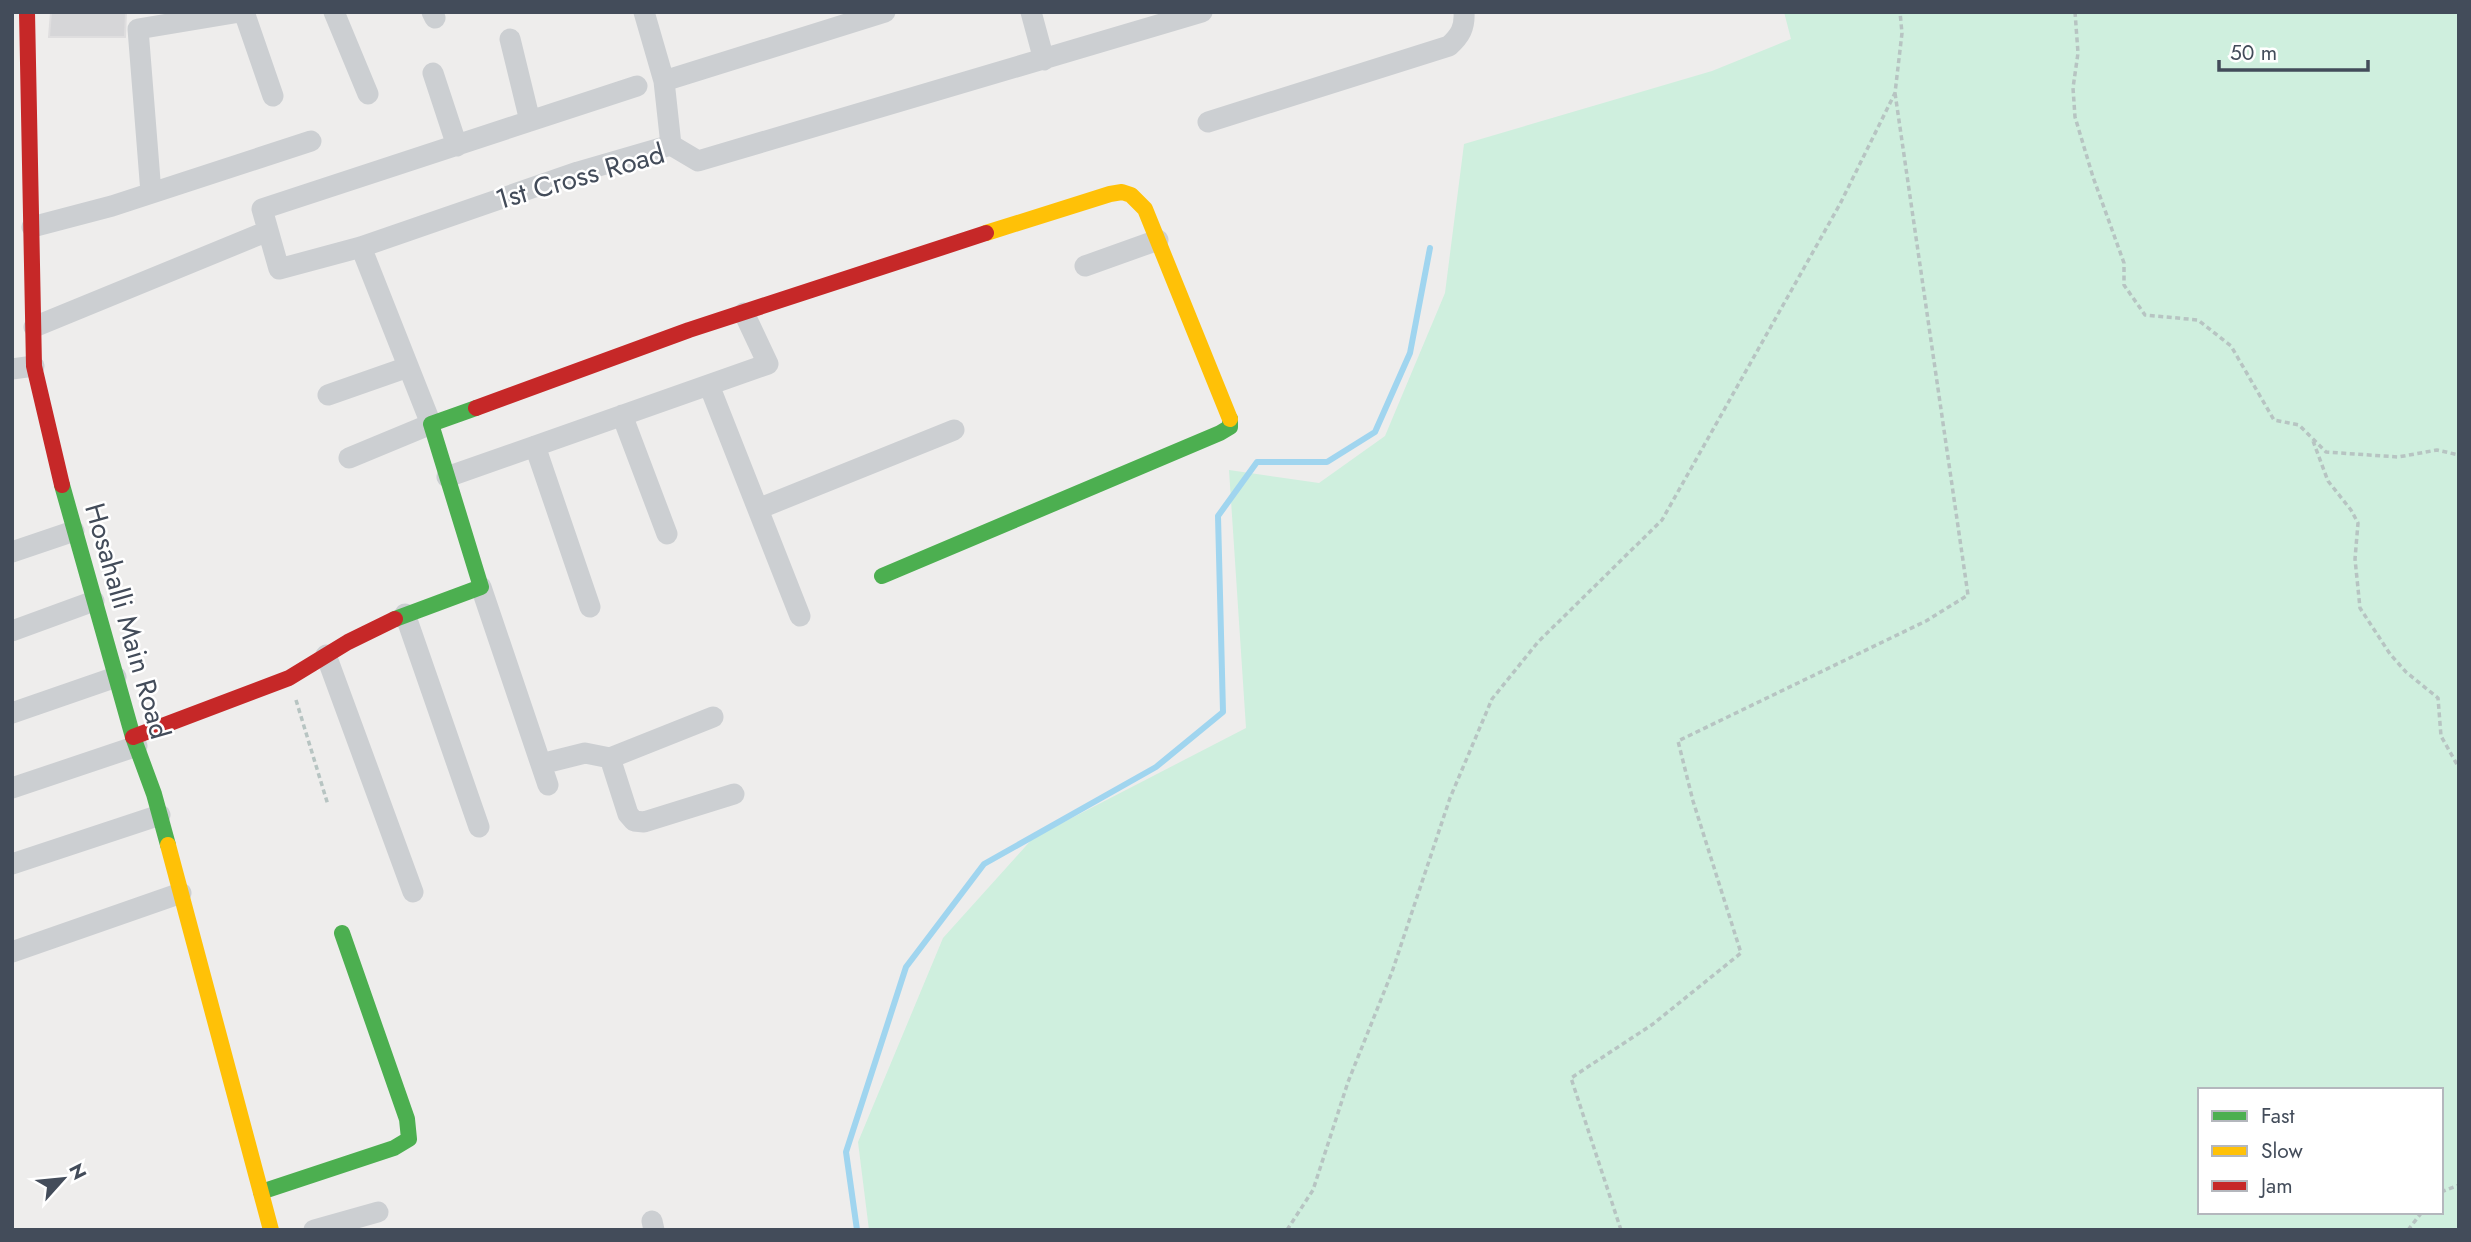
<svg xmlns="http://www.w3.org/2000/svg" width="2471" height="1242" viewBox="0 0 2471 1242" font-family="Jost,sans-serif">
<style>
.green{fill:#cfefde;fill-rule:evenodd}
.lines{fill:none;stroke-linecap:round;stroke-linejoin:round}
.stream{stroke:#a0d5ef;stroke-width:6}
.building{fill:#d6d6d8;stroke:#dfdedf;stroke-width:2}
.path{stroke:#b7c4c2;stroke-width:3.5;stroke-dasharray:5 3.5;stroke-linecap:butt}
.street{stroke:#cccfd2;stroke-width:21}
.fast{stroke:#4caf50;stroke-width:16}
.slow{stroke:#ffc107;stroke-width:16}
.jam{stroke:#c62828;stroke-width:16}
.labels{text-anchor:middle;stroke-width:5;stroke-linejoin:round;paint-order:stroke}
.street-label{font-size:28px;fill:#434c5a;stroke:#fff}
</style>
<rect width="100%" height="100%" fill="#eeedec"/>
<path class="green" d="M 1784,12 L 2459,12 L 2459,1230 L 869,1230 L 858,1142 L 943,938 L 1033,838 L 1246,728 L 1229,470 L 1319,483 L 1385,436 L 1445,293 L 1464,144 L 1712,71 L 1791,39 ZM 2200,1090 L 2441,1090 L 2441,1212 L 2200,1212 Z"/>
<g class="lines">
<path class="stream" d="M 857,1230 L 846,1152 L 906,967 L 984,864 L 1156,767 L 1223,712 L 1218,516 L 1257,462 L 1327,462 L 1375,432 L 1410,353 L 1430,248"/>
</g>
<path class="building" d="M 51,12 L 126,12 L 125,37 L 49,37 Z"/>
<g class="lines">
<path class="path" d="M 2075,12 L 2078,53 L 2073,88 L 2075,117 L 2093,177 L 2124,263 L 2124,285 L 2145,315 L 2198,320 L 2231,346 L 2274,420 L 2299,425 L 2326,452 L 2398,457 L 2437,450 L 2459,455
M 2313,441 L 2328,481 L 2351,510 L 2358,523 L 2355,559 L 2360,608 L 2390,654 L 2406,672 L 2438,698 L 2441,736 L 2459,768
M 296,700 L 328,805
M 2441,1192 L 2459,1185
M 1287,1230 L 1313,1190 L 1348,1082 L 1392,972 L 1450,798 L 1492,699 L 1538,642 L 1662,520 L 1840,204 L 1895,93 L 1902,33 L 1900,12
M 1621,1230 L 1571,1078 L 1653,1024 L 1741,953 L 1693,801 L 1678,741 L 1926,621 L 1968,595 L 1895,93
M 2408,1230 L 2422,1212"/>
<path class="street" d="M 244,12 L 273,96
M 334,12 L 368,94
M 432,12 L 435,18
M 644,12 L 664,81 L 885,12
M 1031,12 L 1044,60
M 510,39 L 530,121
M 433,73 L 457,146
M 664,81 L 671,145
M 637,86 L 262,209 L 279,269 L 361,247 L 578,172 L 671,145 L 698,161 L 1202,12
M 1208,122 L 1449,46 C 1460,36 1465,28 1464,12
M 151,193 L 138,29 L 240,12
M 32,227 L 112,206 L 311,141
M 1085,266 L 1158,240
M 34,327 L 268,231
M 12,369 L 34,366
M 709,385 L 800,616
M 328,395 L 408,367
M 622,415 L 667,534
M 535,446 L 590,607
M 349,458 L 431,424 L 361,247
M 447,477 L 768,364 L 744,313
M 758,509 L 954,430
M 12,552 L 74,531
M 481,587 L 548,785
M 405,614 L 479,827
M 12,631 L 94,601
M 326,655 L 413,892
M 12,713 L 116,677
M 610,758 L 628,814 L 634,821 L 644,822 L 734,794
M 541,764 L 585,753 L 610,758 L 713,717
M 12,788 L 137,746
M 12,864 L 160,815
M 12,952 L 181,893
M 652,1221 L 654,1230
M 314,1230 L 378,1212"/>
<path class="fast" d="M 62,485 L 133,737 L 154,794 L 168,845
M 882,576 L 1220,433 L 1230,427 L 1230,419
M 395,619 L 481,587 L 431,424 L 476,408
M 261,1192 L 394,1148 L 409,1139 L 407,1119 L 342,933"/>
<path class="slow" d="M 986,233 L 1110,194 L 1122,192 L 1131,195 L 1145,209 L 1230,419
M 168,845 L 271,1230"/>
<path class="jam" d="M 27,12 L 34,366 L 62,485
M 476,408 L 689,330 L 986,233
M 133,737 L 289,678 L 348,642 L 395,619"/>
</g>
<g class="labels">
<g class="street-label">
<text transform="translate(580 176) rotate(-16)" y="10">1st Cross Road</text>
<text transform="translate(128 621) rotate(74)" y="10">Hosahalli Main Road</text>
</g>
</g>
<rect width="2471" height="1242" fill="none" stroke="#434c5a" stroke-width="28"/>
<rect x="2198" y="1088" width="245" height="126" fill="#ffffff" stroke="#b4b7bd" stroke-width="2"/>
<rect x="2212" y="1111" width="35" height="10" fill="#4caf50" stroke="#b4b7bd" stroke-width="2"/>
<text x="2261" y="1123" font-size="21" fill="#434c5a">Fast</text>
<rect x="2212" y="1146" width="35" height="10" fill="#ffc107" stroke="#b4b7bd" stroke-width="2"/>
<text x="2261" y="1158" font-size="21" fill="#434c5a">Slow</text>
<rect x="2212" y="1181" width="35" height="10" fill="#c62828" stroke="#b4b7bd" stroke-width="2"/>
<text x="2261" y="1193" font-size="21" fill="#434c5a">Jam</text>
<g transform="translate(63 1179) rotate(63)" stroke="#ffffff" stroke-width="5" paint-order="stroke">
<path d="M0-5L12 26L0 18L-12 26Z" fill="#434c5a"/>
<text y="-10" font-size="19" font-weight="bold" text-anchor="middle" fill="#434c5a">N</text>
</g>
<path d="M2219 60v10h149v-10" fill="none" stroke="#434c5a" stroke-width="3.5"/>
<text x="2230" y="60" font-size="21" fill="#434c5a" stroke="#ffffff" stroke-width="5" paint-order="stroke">50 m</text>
</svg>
